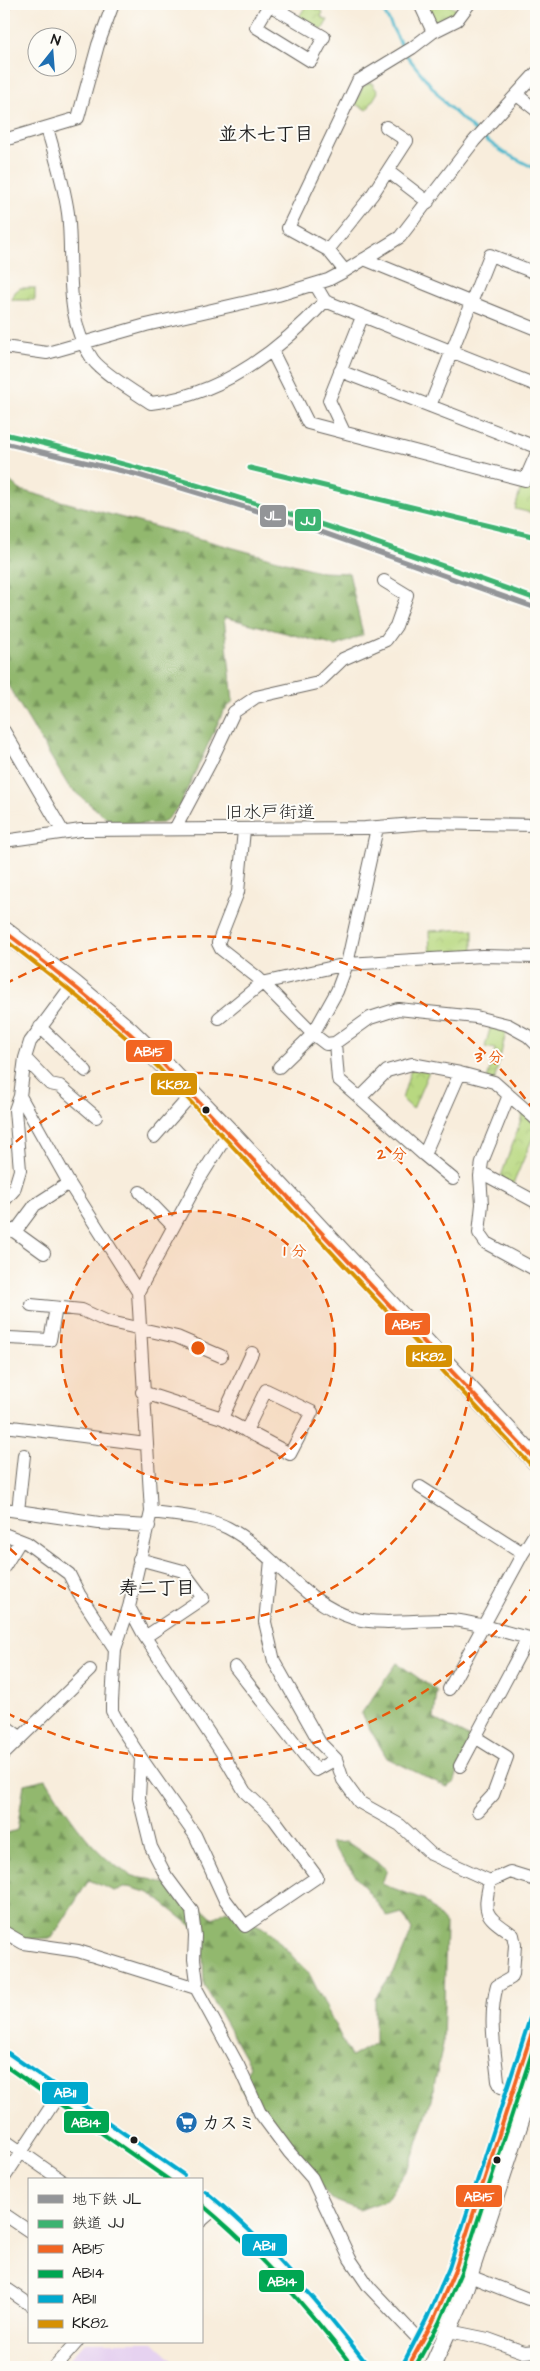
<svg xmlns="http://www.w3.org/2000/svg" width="540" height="2371" viewBox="0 0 540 2371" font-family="'Architects Daughter','Klee One',sans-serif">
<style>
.built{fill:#e6d2f0}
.forest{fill:url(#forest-firs);stroke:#576a45}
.park{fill:url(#park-crowns);stroke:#6a7a4e}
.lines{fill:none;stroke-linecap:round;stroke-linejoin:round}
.stream{stroke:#50b9cd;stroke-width:3}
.minor-casing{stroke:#69655f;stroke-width:14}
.major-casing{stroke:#69655f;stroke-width:18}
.highway-casing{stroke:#69655f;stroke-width:21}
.minor{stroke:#fff;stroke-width:12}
.major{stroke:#fff;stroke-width:16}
.highway{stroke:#fff;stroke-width:19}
.bus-1-casing{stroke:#fdfcf7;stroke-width:8}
.bus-2-casing{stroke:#fdfcf7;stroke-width:8}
.bus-3-casing{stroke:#fdfcf7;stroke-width:8}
.bus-4-casing{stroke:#fdfcf7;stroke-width:8}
.bus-1{stroke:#f26522;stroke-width:4}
.bus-2{stroke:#00a651;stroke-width:4}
.bus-3{stroke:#00a9ce;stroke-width:4}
.bus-4{stroke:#d69104;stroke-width:4}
.rail-1-casing{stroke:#fdfcf7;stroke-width:9}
.rail-1{stroke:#3cb371;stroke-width:5}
.metro-1-casing{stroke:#fdfcf7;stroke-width:9}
.metro-1{stroke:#939598;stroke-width:5}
.ring{fill:none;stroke:#e8590c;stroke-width:2.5;stroke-dasharray:9 6}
.bus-dot{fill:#1c1c1c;stroke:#fdfcf7;stroke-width:2}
.labels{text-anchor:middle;stroke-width:4;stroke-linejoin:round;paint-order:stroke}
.street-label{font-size:18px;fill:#1c1c1c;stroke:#fdfcf7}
.poi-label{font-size:18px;font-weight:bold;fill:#1c1c1c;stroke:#fdfcf7;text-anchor:start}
.neighbourhood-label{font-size:19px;font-weight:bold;fill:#1c1c1c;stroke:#fdfcf7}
.centre{fill:#e8590c;stroke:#fdfcf7;stroke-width:2.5}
.ring-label{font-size:15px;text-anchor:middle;font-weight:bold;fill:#e8590c;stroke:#fdfcf7;stroke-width:4;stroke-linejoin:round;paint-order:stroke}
.line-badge{stroke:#fdfcf7;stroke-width:2}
.badge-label{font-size:14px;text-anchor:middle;font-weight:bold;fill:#fff}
</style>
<defs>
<pattern id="forest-firs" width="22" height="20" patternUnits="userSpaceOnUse" patternTransform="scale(1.25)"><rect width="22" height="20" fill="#92b86e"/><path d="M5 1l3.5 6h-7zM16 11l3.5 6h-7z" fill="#76955a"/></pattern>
<pattern id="park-crowns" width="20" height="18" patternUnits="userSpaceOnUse" patternTransform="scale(1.25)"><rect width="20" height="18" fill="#b8d880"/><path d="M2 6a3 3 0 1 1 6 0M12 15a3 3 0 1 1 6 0" fill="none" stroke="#9eb96e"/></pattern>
</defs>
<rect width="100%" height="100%" fill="#fdfcf7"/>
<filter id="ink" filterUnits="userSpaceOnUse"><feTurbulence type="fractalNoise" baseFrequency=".02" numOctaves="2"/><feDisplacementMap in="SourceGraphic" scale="10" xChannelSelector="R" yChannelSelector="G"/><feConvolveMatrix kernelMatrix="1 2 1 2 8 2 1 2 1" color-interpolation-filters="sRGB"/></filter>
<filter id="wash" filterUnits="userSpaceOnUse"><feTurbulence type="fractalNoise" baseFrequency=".0096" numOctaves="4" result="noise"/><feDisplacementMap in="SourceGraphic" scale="20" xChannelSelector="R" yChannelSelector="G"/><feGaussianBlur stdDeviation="1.12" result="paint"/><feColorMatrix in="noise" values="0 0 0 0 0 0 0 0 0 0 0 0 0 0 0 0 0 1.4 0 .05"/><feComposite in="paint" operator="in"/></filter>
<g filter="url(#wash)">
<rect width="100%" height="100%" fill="#f8eddc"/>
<path class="built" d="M 85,2342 L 153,2342 L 180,2367 L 62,2367 Z"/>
<path class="forest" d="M 4,476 L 20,490 L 322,572 L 349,573 L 363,635 L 336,646 L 224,617 L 233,701 L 223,712 L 179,807 L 163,823 L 115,825 L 69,787 L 4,679 Z
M 397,1663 L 437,1691 L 434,1719 L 470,1738 L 454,1783 L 447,1787 L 387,1758 L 361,1714 Z
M 46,1779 C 66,1812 95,1858 131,1875 C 139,1879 149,1878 157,1881 C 180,1888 196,1903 213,1919 L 226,1910 L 268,1930 L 310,1975 L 351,2057 L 375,2043 L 375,1998 L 397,1966 L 412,1930 L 402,1913 L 388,1917 L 330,1843 L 347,1842 L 387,1869 L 382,1884 L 425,1900 L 446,1924 L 443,2045 L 431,2100 L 410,2165 L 387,2200 L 359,2210 L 331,2199 L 239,2087 L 250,2066 L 204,1985 L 202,1934 L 150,1893 L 128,1887 L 114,1891 L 89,1880 L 52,1938 L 28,1939 L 4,1931 L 4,1834 L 17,1830 L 24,1784 Z"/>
<path class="park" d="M 307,4 L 323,12 L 321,17 L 328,20 L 322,30 L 299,17 Z
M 426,4 L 447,4 L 457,10 L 439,21 L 432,19 Z
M 371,82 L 378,92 L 367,110 L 355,104 L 363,86 Z
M 20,288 L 35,288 L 35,300 L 12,300 L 15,292 Z
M 522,484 L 536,486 L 536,514 L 515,509 Z
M 473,929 L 473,953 L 430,955 L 429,931 Z
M 491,1025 L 507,1029 L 494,1082 L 487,1080 L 495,1049 L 485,1047 Z
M 411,1069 L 429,1071 L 413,1109 L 402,1099 Z
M 525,1108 L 531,1121 L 536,1126 L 536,1130 L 511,1189 L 499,1182 Z"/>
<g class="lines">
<path class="stream" d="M 380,4 L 404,50
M 407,56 L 446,104 L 476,132
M 481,136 L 503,152 L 536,169"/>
</g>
</g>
<g filter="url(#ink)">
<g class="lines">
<defs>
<path id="minor" d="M 4,4 L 5,4
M 267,4 L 273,7 L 324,37 L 311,61 L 256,27 L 269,5
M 420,4 L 433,32
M 517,95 L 536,110
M 47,128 C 55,156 64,184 68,213 C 74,262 62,317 93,360 C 104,374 136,393 151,403 C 221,395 279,351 325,301
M 4,140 L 78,118 L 98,45 L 113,4
M 389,172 L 428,202
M 328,250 L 372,195 L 407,141 L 386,127
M 364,259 L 536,329
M 345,271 L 328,250 L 288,228 L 358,81 L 412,48 L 433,32 L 457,20 L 469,4
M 315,284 L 325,301 L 536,385
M 4,347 L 47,353 L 58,350 L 146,325 L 278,295 L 328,280 L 345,271 L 400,237 L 474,141 L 536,73
M 272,351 L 308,423 L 525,480 L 536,455
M 340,371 L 536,447
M 430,406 L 490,255 L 536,273
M 344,432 L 329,400 L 362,317
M 4,731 L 63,832
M 175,829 L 210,763 L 234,712 L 256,697 L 318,683 L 343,659 L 386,640 L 396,626 L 407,595 L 384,581
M 244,830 L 238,892 L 218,943 L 221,949 L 258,978 L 313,1034 L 326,1044 L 335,1043 L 370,1018 L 398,1009 L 476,1017 L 508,1025 L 528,1036 L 536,1044
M 4,841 L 81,830 L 365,828 L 427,823 L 536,825
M 219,1018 L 262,983 L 347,964 L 482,956 L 536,957
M 40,1027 L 86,1071
M 335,1043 L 338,1079 L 360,1098 L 387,1071 L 412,1064 L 460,1073 L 494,1082 L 536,1119
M 25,1058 L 50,1084 L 60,1086 L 96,1117
M 279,1067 L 313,1034 L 337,991 L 347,964 L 377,828
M 509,1095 L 482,1162 L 480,1176 L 482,1204 L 479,1233 L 486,1243 L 536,1270
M 20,1096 L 69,1183 L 138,1292
M 360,1098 L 424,1155 L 460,1073
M 229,1132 L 200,1178 L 138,1292 L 151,1512 L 129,1607 L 115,1649 L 112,1702 L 112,1711 L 120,1726 L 141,1758 L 139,1798 L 151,1847 L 166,1876 L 192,1911 L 195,1936 L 194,1959 L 197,1982 L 196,1988 L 238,2065 L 260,2113 L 289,2152 L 312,2178 L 350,2259 L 369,2287 L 422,2343
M 154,1137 L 192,1094
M 424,1155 L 453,1179
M 480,1176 L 486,1175 L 536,1202
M 140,1192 L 173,1226
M 4,1201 L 14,1190 L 20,1170 L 15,1110 L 20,1096 L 25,1058 L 30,1042 L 73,984
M 4,1227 L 15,1232 L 44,1253
M 15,1232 L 35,1205 L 69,1183
M 31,1305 L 82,1310 L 106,1321 L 177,1337 L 221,1356
M 9,1338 L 50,1340 L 56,1308
M 142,1392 L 222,1418 L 290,1454 L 312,1412 L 266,1390 L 246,1431
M 222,1418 L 252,1353
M 4,1426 L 146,1444
M 420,1487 L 523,1553 L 536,1532
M 4,1509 L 99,1523 L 149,1526
M 18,1511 L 24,1455
M 151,1512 C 174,1515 207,1517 228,1528 C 274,1552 302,1603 353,1618 C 380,1626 423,1619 451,1620 C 481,1622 508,1635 536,1639
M 4,1534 L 27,1543 L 69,1574 L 79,1594 L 115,1649
M 139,1559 L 183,1571 L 203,1598 L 145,1637
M 271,1560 L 265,1622 L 274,1661 L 320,1743 L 336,1759 L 343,1780 L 359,1802 L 400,1825 L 431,1854 L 490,1881 C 482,1916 486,1915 513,1935 L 515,1945 L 513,1974 L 511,1978 L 497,1986 C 488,2016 495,2051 498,2081 L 501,2087 L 521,2093
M 4,1567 L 20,1541
M 129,1607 L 145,1637 L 222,1753 L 245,1792 L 274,1819 L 317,1877 L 245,1926 L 224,1898 L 195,1835 L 141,1758
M 235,1667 L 316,1770 L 336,1759
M 449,1689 L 523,1553
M 4,1725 L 20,1737
M 475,1737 L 507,1757 L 493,1795 L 478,1811
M 4,1754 L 90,1670
M 460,1766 L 528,1638
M 490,1881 L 510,1872 L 536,1880
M 4,1932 L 23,1943 L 78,1951 L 196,1988
M 4,2058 L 180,2180
M 4,2140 L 61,2180
M 4,2178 L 58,2096
M 201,2196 C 263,2244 314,2305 361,2367
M 4,2214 L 29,2231
M 201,2221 L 216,2208
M 462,2273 L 528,2299 L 536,2299
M 4,2287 L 29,2304
M 449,2331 L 488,2339 L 524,2352 L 536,2351
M 55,2367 L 77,2342"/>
<path id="major" d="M 408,2367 L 433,2321 L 455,2270 L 536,2020
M 432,2367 L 460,2304 L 536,2075"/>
<path id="highway" d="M 4,931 L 73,984 L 129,1031 L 163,1064 L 229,1132 L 536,1461"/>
</defs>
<use href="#minor" class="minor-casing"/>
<use href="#major" class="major-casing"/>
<use href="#highway" class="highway-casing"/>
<use href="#minor" class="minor"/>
<use href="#major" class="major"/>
<use href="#highway" class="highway"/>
<defs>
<path id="bus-1" d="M 4,931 C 59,973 113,1016 163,1064 L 536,1461
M 408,2367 L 433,2321 L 455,2270 L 536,2020"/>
<path id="bus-2" d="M 4,2065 L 169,2180
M 201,2204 C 259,2252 308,2308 353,2367
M 415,2367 L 439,2323 L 461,2272 L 536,2040"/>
<path id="bus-3" d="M 8,2053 L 184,2175
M 205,2191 C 267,2242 318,2300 366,2363
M 403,2364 L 427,2318 L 449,2268 L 530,2018"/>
<path id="bus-4" d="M 4,939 C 57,980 110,1021 159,1068 L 531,1465"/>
</defs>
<use href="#bus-1" class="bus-1-casing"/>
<use href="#bus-2" class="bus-2-casing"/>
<use href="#bus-3" class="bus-3-casing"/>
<use href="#bus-4" class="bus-4-casing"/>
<use href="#bus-1" class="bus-1"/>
<use href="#bus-2" class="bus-2"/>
<use href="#bus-3" class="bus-3"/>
<use href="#bus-4" class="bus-4"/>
<defs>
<path id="rail-1" d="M 4,434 C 186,476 361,536 536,599
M 250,468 L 536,537"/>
</defs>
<use href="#rail-1" class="rail-1-casing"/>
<use href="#rail-1" class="rail-1"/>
<defs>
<path id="metro-1" d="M 4,443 L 135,474 L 281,518 L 536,608"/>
</defs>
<use href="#metro-1" class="metro-1-casing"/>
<use href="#metro-1" class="metro-1"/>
</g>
</g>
<circle cx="198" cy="1348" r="137" fill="#e8590c" fill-opacity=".12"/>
<g class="ring">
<circle cx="198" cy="1348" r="137"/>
<path d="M5 1152A275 275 0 1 1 5 1544"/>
<path d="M535 1584A412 412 0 0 1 5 1712M5 984A412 412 0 0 1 535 1112"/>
</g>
<defs>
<symbol id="supermarket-disc" viewBox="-11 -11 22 22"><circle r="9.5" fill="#1f6fb2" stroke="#fdfcf7"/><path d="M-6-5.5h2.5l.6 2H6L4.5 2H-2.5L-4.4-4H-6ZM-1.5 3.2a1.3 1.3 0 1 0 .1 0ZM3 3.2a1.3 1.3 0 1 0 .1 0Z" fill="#fff"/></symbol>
</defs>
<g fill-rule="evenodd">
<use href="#supermarket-disc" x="174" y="2110" width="25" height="25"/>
</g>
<g class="bus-dot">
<circle cx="206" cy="1110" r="4.5"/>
<circle cx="134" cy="2140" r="4.5"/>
<circle cx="497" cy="2160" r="4.5"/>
</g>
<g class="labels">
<g class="street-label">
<text x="270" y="818">旧水戸街道</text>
</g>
<g class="poi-label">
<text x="202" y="2129">カスミ</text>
</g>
<g class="neighbourhood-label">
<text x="266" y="140">並木七丁目</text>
<text x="157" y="1594">寿二丁目</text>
</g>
</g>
<circle cx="198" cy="1348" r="8" class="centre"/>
<g class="ring-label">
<text x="489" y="1062">3 分</text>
<text x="392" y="1159">2 分</text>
<text x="295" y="1256">1 分</text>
</g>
<g class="line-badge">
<rect x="259" y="504" width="28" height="24" rx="5" fill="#939598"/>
<rect x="294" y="508" width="28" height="24" rx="5" fill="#3cb371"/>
<rect x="125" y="1039" width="48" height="24" rx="5" fill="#f26522"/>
<rect x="150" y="1072" width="48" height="24" rx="5" fill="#d69104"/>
<rect x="384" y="1312" width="47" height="24" rx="5" fill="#f26522"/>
<rect x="405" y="1344" width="48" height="24" rx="5" fill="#d69104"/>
<rect x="41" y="2081" width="48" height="24" rx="5" fill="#00a9ce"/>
<rect x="63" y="2110" width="47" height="24" rx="5" fill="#00a651"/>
<rect x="455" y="2184" width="48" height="24" rx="5" fill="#f26522"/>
<rect x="241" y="2233" width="47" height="24" rx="5" fill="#00a9ce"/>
<rect x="258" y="2269" width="47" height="24" rx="5" fill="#00a651"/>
</g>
<g class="badge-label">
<text x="273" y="520">JL</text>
<text x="308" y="525">JJ</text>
<text x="149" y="1056">AB15</text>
<text x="174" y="1089">KK82</text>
<text x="407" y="1329">AB15</text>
<text x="429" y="1361">KK82</text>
<text x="65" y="2097">AB11</text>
<text x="86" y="2127">AB14</text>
<text x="479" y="2201">AB15</text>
<text x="264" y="2250">AB11</text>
<text x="282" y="2286">AB14</text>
</g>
<rect width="540" height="2371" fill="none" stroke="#fdfcf7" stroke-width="20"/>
<rect x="28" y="2178" width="175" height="165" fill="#fdfcf7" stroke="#a3a29f"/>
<rect x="38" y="2195" width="25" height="8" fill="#939598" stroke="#a3a29f"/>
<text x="72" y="2204" font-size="15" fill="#1c1c1c">地下鉄 JL</text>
<rect x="38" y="2220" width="25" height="8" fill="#3cb371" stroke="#a3a29f"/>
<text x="72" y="2228" font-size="15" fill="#1c1c1c">鉄道 JJ</text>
<rect x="38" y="2245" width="25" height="8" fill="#f26522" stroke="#a3a29f"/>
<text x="72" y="2254" font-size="15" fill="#1c1c1c">AB15</text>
<rect x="38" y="2270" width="25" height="8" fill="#00a651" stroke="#a3a29f"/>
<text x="72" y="2278" font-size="15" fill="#1c1c1c">AB14</text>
<rect x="38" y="2295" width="25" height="8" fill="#00a9ce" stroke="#a3a29f"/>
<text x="72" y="2304" font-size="15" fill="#1c1c1c">AB11</text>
<rect x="38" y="2320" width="25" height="8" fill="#d69104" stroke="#a3a29f"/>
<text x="72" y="2328" font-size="15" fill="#1c1c1c">KK82</text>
<g transform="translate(52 52) rotate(17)"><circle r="24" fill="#fdfcf7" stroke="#a3a29f"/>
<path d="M0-4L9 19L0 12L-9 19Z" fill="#1f6fb2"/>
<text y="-8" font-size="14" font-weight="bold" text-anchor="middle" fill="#1c1c1c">N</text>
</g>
</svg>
